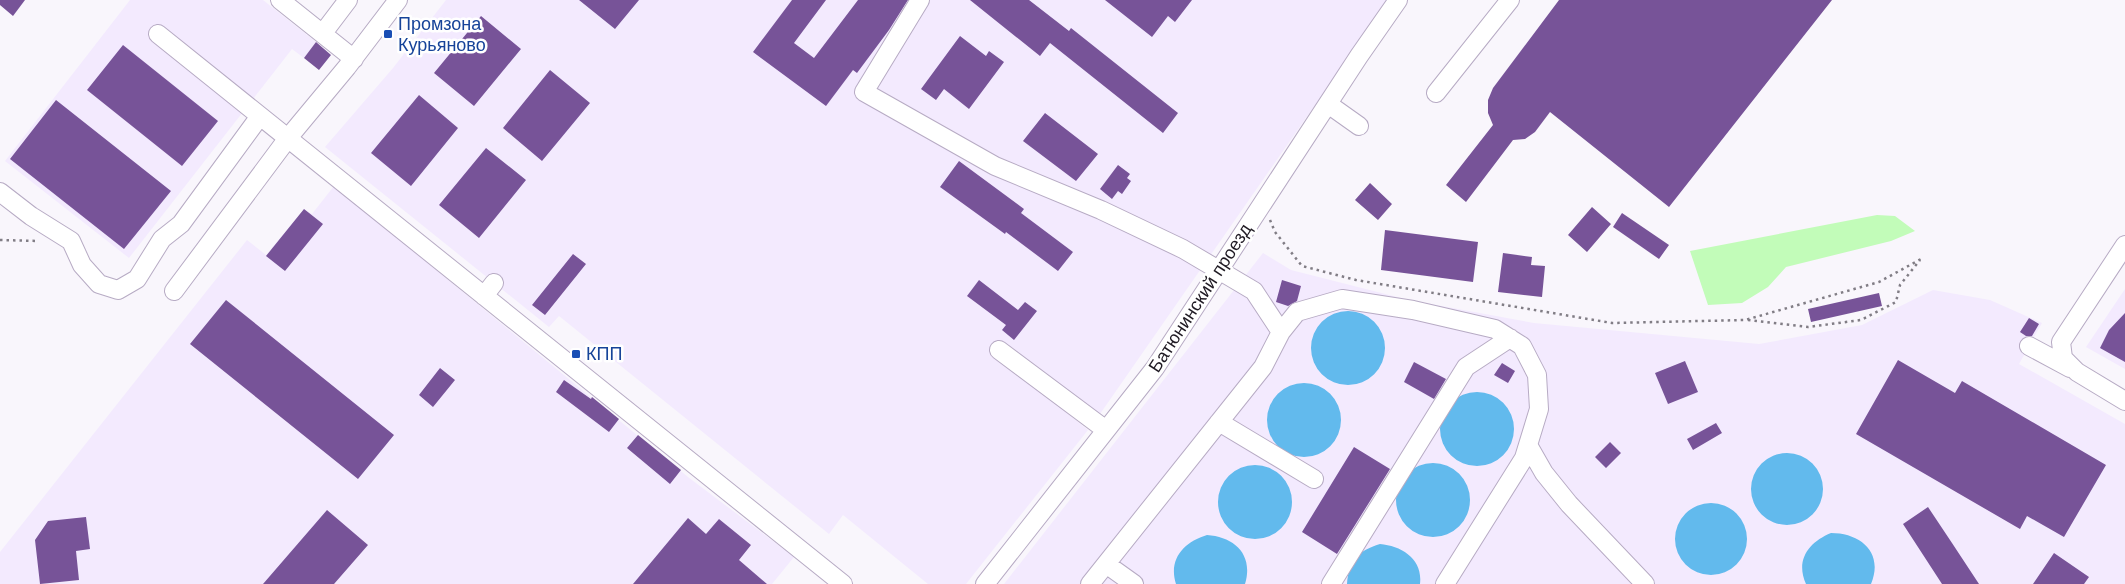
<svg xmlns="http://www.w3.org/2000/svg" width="2125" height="584" viewBox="0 0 2125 584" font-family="Helvetica,sans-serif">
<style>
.built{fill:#f3eafe}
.green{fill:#c2fcb9}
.water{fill:#62baed}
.building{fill:#775398}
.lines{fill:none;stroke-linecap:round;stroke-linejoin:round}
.minor-casing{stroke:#b7abc4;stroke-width:20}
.path{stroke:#817d85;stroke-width:2.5;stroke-dasharray:2.5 4;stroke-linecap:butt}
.minor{stroke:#fff;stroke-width:18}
.transit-dot{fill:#1a4fb4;stroke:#fff;stroke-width:2}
.labels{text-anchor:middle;stroke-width:5;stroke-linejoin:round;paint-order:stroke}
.transit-label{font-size:18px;fill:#164399;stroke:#fff;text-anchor:start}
.street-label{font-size:18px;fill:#1f1a23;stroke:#fff}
</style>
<rect width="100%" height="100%" fill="#f9f6fc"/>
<path class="built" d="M 130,0 L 263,0 L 316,42 L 304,58 L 292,49 L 129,258 L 5,161 Z
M 446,0 L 1388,0 L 1100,414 L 1003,345 L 996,356 L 1088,430 L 966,584 L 928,584 L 843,515 L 829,534 L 559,316 L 549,327 L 325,147 L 393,68 Z
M 334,186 L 688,477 L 794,557 L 772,584 L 0,584 L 0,552 L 247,240 L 266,255 L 304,209 L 312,214 Z
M 1263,253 L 1291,270 L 1409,300 L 1534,323 L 1759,344 L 1862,325 L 1933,290 L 1990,300 L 2042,323 L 2019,364 L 2125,424 L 2125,584 L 1004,584 Z
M 2125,289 L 2125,369 L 2086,347 Z"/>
<path class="green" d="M 1877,215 L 1895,216 L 1915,231 L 1891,241 L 1786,267 L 1768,287 L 1742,303 L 1708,305 L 1690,251 Z"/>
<path class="water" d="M1311 348a37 37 0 1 1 74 0a37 37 0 1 1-74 0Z
M1267 420a37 37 0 1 1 74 0a37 37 0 1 1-74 0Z
M1440 429a37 37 0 1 1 74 0a37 37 0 1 1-74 0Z
M1751 489a36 36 0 1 1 72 0a36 36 0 1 1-72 0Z
M1396 500a37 37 0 1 1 74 0a37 37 0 1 1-74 0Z
M1218 502a37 37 0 1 1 74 0a37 37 0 1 1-74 0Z
M1675 539a36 36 0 1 1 72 0a36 36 0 1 1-72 0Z
M 1831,533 C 1861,533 1884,553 1871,584 L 1806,584 C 1795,560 1809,542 1831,533 Z
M 1207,535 C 1234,537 1254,554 1245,584 L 1176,584 C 1168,559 1184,542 1207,535 Z
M 1380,544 C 1402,546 1423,559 1420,584 L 1347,584 C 1349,560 1358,551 1380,544 Z"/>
<path class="building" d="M 0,0 L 25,0 L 13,16 L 0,5 Z
M 579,0 L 639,0 L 615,29 Z
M 792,0 L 826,0 L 794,43 L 814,58 L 858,0 L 908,0 L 889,30 L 857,73 L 853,70 L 826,106 L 753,52 Z
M 970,0 L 1029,0 L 1069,31 L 1071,28 L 1178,113 L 1163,133 L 1050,43 L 1040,56 Z
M 1105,0 L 1192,0 L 1175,22 L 1168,16 L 1152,37 Z
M 1559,0 L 1832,0 L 1669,207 L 1550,112 L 1535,132 L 1525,139 L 1513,140 L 1466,202 L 1446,185 L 1493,125 L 1488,113 L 1488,100 L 1493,88 Z
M 481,16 L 521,49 L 474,106 L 434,73 Z
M 960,36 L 986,56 L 989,51 L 1004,62 L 969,109 L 944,89 L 936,100 L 921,89 Z
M 316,42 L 331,55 L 319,70 L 304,58 Z
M 123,45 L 218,121 L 182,166 L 87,90 Z
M 550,70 L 590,103 L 542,161 L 503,128 Z
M 419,95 L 458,128 L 411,186 L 371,153 Z
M 56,100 L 171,191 L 124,249 L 10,159 Z
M 1045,113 L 1098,154 L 1076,181 L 1023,141 Z
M 486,148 L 526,180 L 479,238 L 439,205 Z
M 959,161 L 1024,209 L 1021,213 L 1073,252 L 1058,271 L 1006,232 L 1005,234 L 940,187 Z
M 1118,165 L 1130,174 L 1127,178 L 1131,181 L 1122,194 L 1118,191 L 1112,199 L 1100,189 Z
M 1370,183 L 1392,204 L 1378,220 L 1355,200 Z
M 1592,207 L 1611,224 L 1587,252 L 1568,235 Z
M 304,209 L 323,224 L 285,271 L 266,256 Z
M 1622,213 L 1669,245 L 1659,259 L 1613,227 Z
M 1385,230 L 1478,242 L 1473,282 L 1381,270 Z
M 1503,253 L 1532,257 L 1531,265 L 1545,266 L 1542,297 L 1498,292 Z
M 573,254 L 586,264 L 545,315 L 532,305 Z
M 979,280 L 1018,310 L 1025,302 L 1037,311 L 1014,340 L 1002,330 L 1006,325 L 967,296 Z
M 1282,280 L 1301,286 L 1297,301 L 1288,306 L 1276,302 Z
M 1879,293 L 1882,306 L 1811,322 L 1808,309 Z
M 226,300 L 394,435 L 358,479 L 190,344 Z
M 2125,313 L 2125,362 L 2100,348 L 2109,330 Z
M 2029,318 L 2039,324 L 2032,336 L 2026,336 L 2020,332 Z
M 1898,360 L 1955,393 L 1962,381 L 2106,465 L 2064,537 L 2027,516 L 2020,529 L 1856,434 Z
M 1685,361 L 1698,392 L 1668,404 L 1655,373 Z
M 1414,362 L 1446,379 L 1434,399 L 1404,382 Z
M 1502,363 L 1515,371 L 1508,383 L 1494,375 Z
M 440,368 L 455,380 L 433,407 L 419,395 Z
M 564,380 L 591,399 L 592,397 L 619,419 L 609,432 L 556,392 Z
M 1716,423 L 1722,433 L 1693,450 L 1687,439 Z
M 638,435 L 681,470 L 670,484 L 627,448 Z
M 1610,442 L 1621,453 L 1606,468 L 1595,457 Z
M 1354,447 L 1390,469 L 1337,554 L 1302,532 Z
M 1928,507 L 1952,543 L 1979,584 L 1942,584 L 1903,524 Z
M 327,510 L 368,545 L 334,584 L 263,584 Z
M 86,517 L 90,549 L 76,551 L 79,580 L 40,584 L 35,540 L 48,521 Z
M 688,518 L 706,534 L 719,519 L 751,545 L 739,560 L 767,584 L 633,584 Z
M 2054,553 L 2089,577 L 2084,584 L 2033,584 Z"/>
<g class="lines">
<defs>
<path id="minor" d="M 280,0 L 354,59
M 920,0 L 864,92 L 995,166 L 1101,210 L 1183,249 L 1254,291 L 1281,332
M 323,33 L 348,0
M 158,34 L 843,584
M 1436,93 L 1510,0
M 1328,104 L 1359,126
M 0,192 L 31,216 L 71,241 L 82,265 L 99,284 L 118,290 L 137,279 L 162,239 L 181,224 L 260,116
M 2125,245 L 2061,342 L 2063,358 L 2077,372 L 2125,401
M 174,291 L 288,138 L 347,67 L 398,0
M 484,296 L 494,283
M 2029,346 L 2070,368
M 999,350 L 1106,430
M 1219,422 L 1314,479
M 1528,445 L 1544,473 L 1569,504 L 1645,584
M 1106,564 L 1134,584
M 985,584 L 1155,368 L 1359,56 L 1398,0
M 1090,584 L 1263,367 L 1281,332 L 1297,312 L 1342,299 L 1413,310 L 1495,329 L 1522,346 L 1537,375 L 1539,409 L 1524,458 L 1445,584
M 1331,584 L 1466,367 L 1510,338"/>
</defs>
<use href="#minor" class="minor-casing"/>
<path class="path" d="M 1270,220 L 1275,232 L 1302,266 L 1356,280 L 1612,323 L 1745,320 L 1879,282 L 1921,259
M 0,240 L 39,241
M 1748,320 L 1808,327 L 1861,320 L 1896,302 L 1900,285 L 1920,260"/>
<use href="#minor" class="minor"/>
</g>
<g class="transit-dot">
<rect x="383" y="29" width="10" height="10" rx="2.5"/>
<rect x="571" y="349" width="10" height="10" rx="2.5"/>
</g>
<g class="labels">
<g class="transit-label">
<text x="398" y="30">Промзона<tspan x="398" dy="21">Курьяново</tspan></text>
<text x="586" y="360">КПП</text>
</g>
<g class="street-label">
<text transform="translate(1200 298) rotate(-57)" y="6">Батюнинский проезд</text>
</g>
</g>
</svg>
